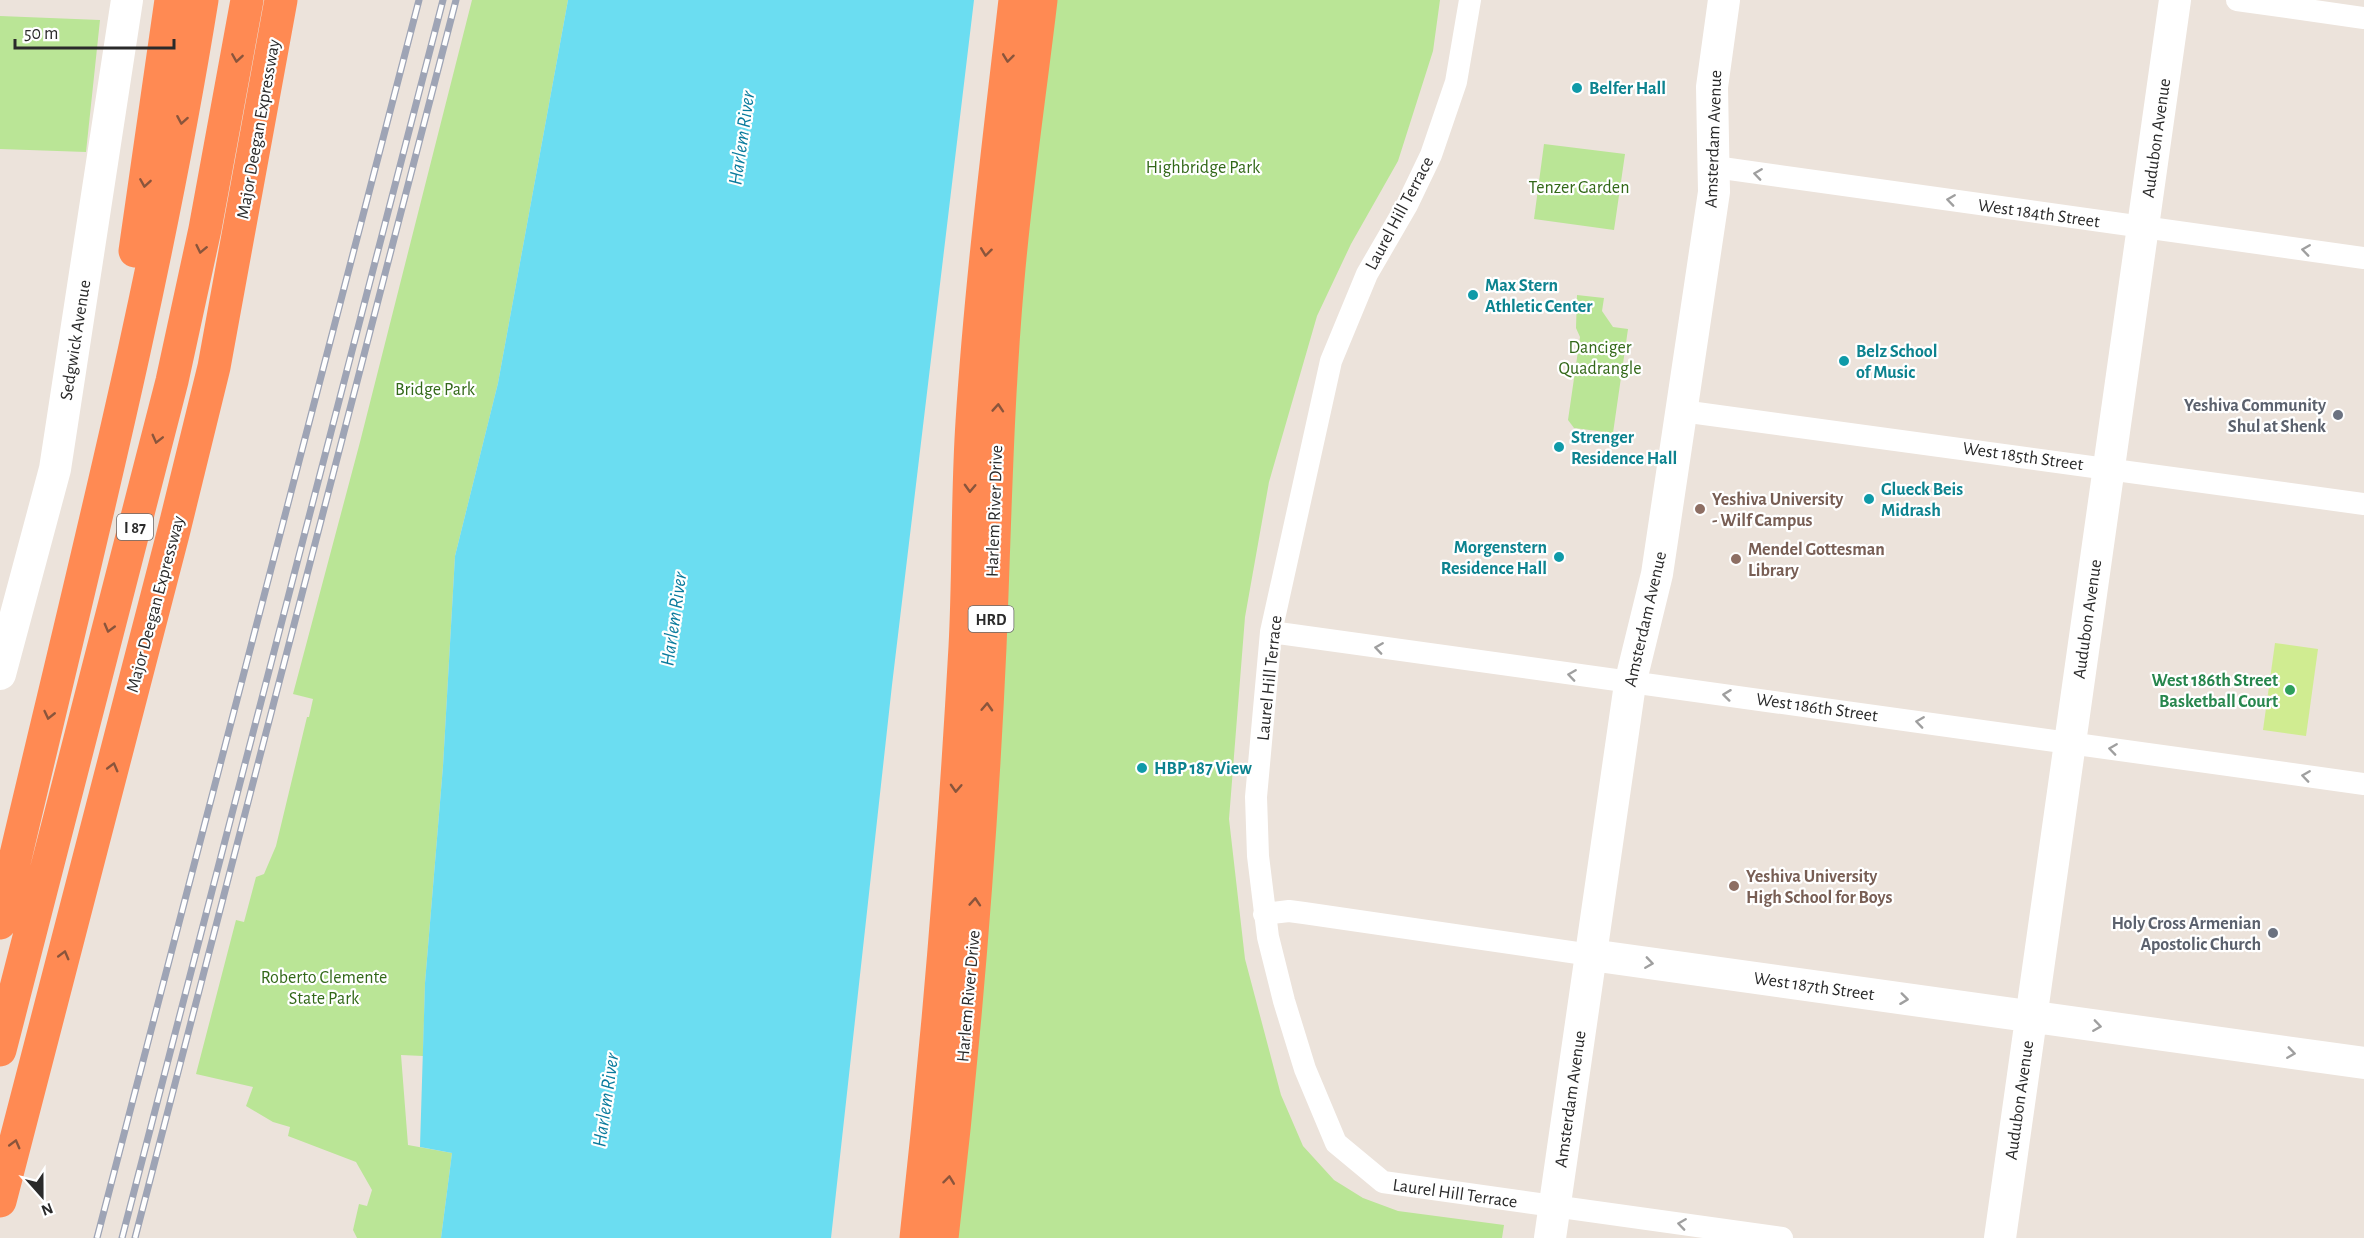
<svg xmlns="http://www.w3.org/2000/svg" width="2364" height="1238" viewBox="0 0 2364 1238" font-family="'Alegreya Sans',sans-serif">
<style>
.green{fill:#bae596}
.pitch{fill:#d0ec91}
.water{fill:#6bddf1}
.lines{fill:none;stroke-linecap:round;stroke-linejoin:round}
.street{stroke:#fff;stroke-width:22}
.secondary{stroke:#fff;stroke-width:32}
.highway{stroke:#ff8a53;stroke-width:33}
.rail-casing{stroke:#9ea4b5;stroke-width:7}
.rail{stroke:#fff;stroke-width:4.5;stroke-dasharray:14;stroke-linecap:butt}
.oneway{stroke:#8a553c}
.oneway2{stroke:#9f9f9f}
.culture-dot{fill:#0f9aa8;stroke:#fff;stroke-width:2}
.worship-dot{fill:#6b7280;stroke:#fff;stroke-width:2}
.education-dot{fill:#8d6e63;stroke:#fff;stroke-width:2}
.leisure-dot{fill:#2e9e5b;stroke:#fff;stroke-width:2}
.labels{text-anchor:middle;stroke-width:4.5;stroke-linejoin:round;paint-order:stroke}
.shield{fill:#fff;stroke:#6a6a6a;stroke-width:1.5}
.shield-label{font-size:16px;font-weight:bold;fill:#2a2a2a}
.culture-label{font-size:18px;font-weight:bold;fill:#0d838f;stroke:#fff;text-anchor:start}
.street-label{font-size:18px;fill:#2a2a2a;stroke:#fff}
.park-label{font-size:18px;fill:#326818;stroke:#fff}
.worship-label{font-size:18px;font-weight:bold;fill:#5b616d;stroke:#fff;text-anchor:end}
.education-label{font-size:18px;font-weight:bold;fill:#785e54;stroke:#fff;text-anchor:start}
.leisure-label{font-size:18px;font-weight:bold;fill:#27864d;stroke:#fff;text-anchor:end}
.water-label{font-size:20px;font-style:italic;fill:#0a7b9d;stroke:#fff}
</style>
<rect width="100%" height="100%" fill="#ece3db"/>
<path class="green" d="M 472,0 L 568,0 L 498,383 L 455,556 L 443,766 L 425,983 L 423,1056 L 401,1055 L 408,1145 L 452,1153 L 441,1238 L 357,1238 L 353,1230 L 359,1204 L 367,1206 L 372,1190 L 356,1162 L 288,1136 L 290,1127 L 273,1122 L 246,1106 L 253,1087 L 196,1074 L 236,920 L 244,922 L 256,877 L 264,874 L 276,846 L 307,717 L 309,717 L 313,699 L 293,694 L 360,442 Z
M 1054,0 L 1440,0 L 1433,51 L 1398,161 L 1351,244 L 1317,316 L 1269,482 L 1245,617 L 1229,819 L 1245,959 L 1281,1095 L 1303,1146 L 1334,1180 L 1363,1198 L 1398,1211 L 1504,1225 L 1502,1238 L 956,1238 L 1017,318 Z
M 0,16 L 100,20 L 86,152 L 0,149 Z
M 1544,144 L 1625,154 L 1614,230 L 1534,219 Z
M 1577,295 L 1604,298 L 1602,311 L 1613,327 L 1628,329 L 1613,433 L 1574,428 L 1568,420 L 1580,337 L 1576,328 Z"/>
<path class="pitch" d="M 2275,643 L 2318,649 L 2306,736 L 2263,730 Z"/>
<path class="water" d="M 568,0 L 974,0 L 892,685 L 831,1238 L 441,1238 L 452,1153 L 420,1147 L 425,983 L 443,766 L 455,556 L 498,383 Z"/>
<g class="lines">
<path class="street" d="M 1470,0 L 1456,82 L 1431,155 L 1407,205 L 1367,274 L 1331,361 L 1271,632 L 1256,797 L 1258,856 L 1268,937 L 1284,1001 L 1305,1069 L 1336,1143 L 1383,1182 L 1782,1238
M 2237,0 L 2364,18
M 1715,167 L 2364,258
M 1682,411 L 2364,504
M 1271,632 L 2364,784
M 1264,914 L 1289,911 L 1304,913 L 1591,955"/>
<path class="secondary" d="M 0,674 L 55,469 L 127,0
M 1591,955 L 2364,1063
M 1550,1238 L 1630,684 L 1657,574 L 1714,192 L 1712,87 L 1724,0
M 2000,1238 L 2175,0"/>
<path class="highway" d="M 135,251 L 171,0
M 0,923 C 71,616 152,311 202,0
M 0,1050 L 172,381 L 205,229 L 247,0
M 0,1201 L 173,534 L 214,367 L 281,0
M 916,1238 C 938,1041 954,845 965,647 C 969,572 967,497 972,422 C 981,281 999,141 1015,0
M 942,1238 C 965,1041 981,845 990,647 C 995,524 997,402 1008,279 C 1016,186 1030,93 1041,0"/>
<defs>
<path id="rail" d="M 97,1238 L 419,0
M 122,1238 L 443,0
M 135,1238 L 456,0"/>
</defs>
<use href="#rail" class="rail-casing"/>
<use href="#rail" class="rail"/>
</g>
<defs><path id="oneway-chevron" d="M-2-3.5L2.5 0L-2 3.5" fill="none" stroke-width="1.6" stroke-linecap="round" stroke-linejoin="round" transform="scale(1.5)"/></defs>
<g class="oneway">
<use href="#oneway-chevron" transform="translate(237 58) rotate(99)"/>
<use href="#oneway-chevron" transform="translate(1008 58) rotate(97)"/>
<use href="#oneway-chevron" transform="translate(182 120) rotate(100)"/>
<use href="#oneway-chevron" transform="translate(145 183) rotate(99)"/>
<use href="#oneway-chevron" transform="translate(201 249) rotate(102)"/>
<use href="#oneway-chevron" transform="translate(986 252) rotate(97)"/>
<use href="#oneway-chevron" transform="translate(998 408) rotate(-86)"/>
<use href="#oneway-chevron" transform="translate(157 439) rotate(104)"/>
<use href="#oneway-chevron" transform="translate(970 488) rotate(92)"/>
<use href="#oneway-chevron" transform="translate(109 628) rotate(105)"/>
<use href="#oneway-chevron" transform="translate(987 707) rotate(-87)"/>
<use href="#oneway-chevron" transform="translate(49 715) rotate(103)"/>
<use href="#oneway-chevron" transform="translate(113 767) rotate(-75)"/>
<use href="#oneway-chevron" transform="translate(956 788) rotate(93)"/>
<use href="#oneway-chevron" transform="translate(975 902) rotate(-86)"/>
<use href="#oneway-chevron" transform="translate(64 955) rotate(-75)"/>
<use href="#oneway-chevron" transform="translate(15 1144) rotate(-75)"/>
<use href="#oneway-chevron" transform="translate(949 1180) rotate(-83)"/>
</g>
<g class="oneway2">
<use href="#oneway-chevron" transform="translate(1758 174) rotate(-172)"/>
<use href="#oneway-chevron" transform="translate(1951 200) rotate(-172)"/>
<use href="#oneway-chevron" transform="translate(2306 250) rotate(-172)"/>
<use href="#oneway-chevron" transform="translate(1379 648) rotate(-172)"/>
<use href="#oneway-chevron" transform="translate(1572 675) rotate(-172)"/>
<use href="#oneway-chevron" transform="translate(1727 695) rotate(-173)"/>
<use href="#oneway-chevron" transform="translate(1920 722) rotate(-172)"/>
<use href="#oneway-chevron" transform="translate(2113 749) rotate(-172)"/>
<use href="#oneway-chevron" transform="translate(2306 776) rotate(-172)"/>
<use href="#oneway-chevron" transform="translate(1649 963) rotate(8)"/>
<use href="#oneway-chevron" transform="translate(1904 999) rotate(7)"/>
<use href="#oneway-chevron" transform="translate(2097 1026) rotate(8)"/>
<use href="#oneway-chevron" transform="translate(2291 1053) rotate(8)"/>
<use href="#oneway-chevron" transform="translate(1682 1224) rotate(-172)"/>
</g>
<g class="culture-dot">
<circle cx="1577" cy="88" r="6"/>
<circle cx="1473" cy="295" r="6"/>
<circle cx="1844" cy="361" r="6"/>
<circle cx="1559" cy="447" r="6"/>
<circle cx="1869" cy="499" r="6"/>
<circle cx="1559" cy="557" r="6"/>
<circle cx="1142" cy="768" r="6"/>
</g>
<g class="worship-dot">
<circle cx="2338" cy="415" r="6"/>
<circle cx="2273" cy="933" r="6"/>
</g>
<g class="education-dot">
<circle cx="1700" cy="509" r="6"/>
<circle cx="1736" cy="559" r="6"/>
<circle cx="1734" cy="886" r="6"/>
</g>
<circle class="leisure-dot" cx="2290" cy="690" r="6"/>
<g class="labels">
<g class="shield">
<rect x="117" y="514" width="36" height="26" rx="4.5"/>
<rect x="968.5" y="606" width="45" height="26" rx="4.5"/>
</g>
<g class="shield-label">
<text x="135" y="533">I 87</text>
<text x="991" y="625">HRD</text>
</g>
<g class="culture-label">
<text x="1589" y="94">Belfer Hall</text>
<text x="1485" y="291">Max Stern<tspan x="1485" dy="21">Athletic Center</tspan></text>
<text x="1856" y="357">Belz School<tspan x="1856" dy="21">of Music</tspan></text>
<text x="1571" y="443">Strenger<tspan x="1571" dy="21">Residence Hall</tspan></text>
<text x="1881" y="495">Glueck Beis<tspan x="1881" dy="21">Midrash</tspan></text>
<text x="1547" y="553" text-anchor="end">Morgenstern<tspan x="1547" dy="21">Residence Hall</tspan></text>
<text x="1154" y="774">HBP 187 View</text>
</g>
<g class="street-label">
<text transform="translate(258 129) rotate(-80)" y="6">Major Deegan Expressway</text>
<text transform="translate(2156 138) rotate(-82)" y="6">Audubon Avenue</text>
<text transform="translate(1713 139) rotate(-88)" y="6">Amsterdam Avenue</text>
<text transform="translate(1399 213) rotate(-62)" y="6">Laurel Hill Terrace</text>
<text transform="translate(2039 213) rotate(8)" y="6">West 184th Street</text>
<text transform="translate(75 340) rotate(-81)" y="6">Sedgwick Avenue</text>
<text transform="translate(2023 456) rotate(8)" y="6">West 185th Street</text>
<text transform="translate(994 511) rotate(-88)" y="6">Harlem River Drive</text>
<text transform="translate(155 604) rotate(-75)" y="6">Major Deegan Expressway</text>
<text transform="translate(1645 619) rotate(-77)" y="6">Amsterdam Avenue</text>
<text transform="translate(2087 619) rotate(-82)" y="6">Audubon Avenue</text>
<text transform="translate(1269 678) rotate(-84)" y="6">Laurel Hill Terrace</text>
<text transform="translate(1817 707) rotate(8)" y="6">West 186th Street</text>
<text transform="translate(1814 986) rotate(8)" y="6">West 187th Street</text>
<text transform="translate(968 996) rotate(-85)" y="6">Harlem River Drive</text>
<text transform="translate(1570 1099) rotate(-82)" y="6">Amsterdam Avenue</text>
<text transform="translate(2019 1100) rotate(-82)" y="6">Audubon Avenue</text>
<text transform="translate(1455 1193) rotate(8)" y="6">Laurel Hill Terrace</text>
</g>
<g class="park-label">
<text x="1203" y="173">Highbridge Park</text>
<text x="1579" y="193">Tenzer Garden</text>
<text x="1600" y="353">Danciger<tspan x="1600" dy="21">Quadrangle</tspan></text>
<text x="435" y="395">Bridge Park</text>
<text x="324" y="983">Roberto Clemente<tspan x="324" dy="21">State Park</tspan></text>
</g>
<g class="worship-label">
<text x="2326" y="411">Yeshiva Community<tspan x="2326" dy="21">Shul at Shenk</tspan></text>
<text x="2261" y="929">Holy Cross Armenian<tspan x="2261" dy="21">Apostolic Church</tspan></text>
</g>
<g class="education-label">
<text x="1712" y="505">Yeshiva University<tspan x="1712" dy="21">- Wilf Campus</tspan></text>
<text x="1748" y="555">Mendel Gottesman<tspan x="1748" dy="21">Library</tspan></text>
<text x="1746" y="882">Yeshiva University<tspan x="1746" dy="21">High School for Boys</tspan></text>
</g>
<g class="leisure-label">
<text x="2278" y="686">West 186th Street<tspan x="2278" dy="21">Basketball Court</tspan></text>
</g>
<g class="water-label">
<text transform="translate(741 138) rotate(-82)" y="7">Harlem River</text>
<text transform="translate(673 619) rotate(-82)" y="7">Harlem River</text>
<text transform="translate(605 1100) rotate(-82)" y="7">Harlem River</text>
</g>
</g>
<g transform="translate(42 1196) rotate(159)" stroke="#ffffff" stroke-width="4.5" paint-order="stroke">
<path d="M0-4.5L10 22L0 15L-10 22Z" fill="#2a2a2a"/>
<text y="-9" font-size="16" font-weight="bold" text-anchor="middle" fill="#2a2a2a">N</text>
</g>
<path d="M15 39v9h159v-9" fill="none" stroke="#2a2a2a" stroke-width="3"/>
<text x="24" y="39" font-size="18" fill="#2a2a2a" stroke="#ffffff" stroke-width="4.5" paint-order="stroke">50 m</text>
</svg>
